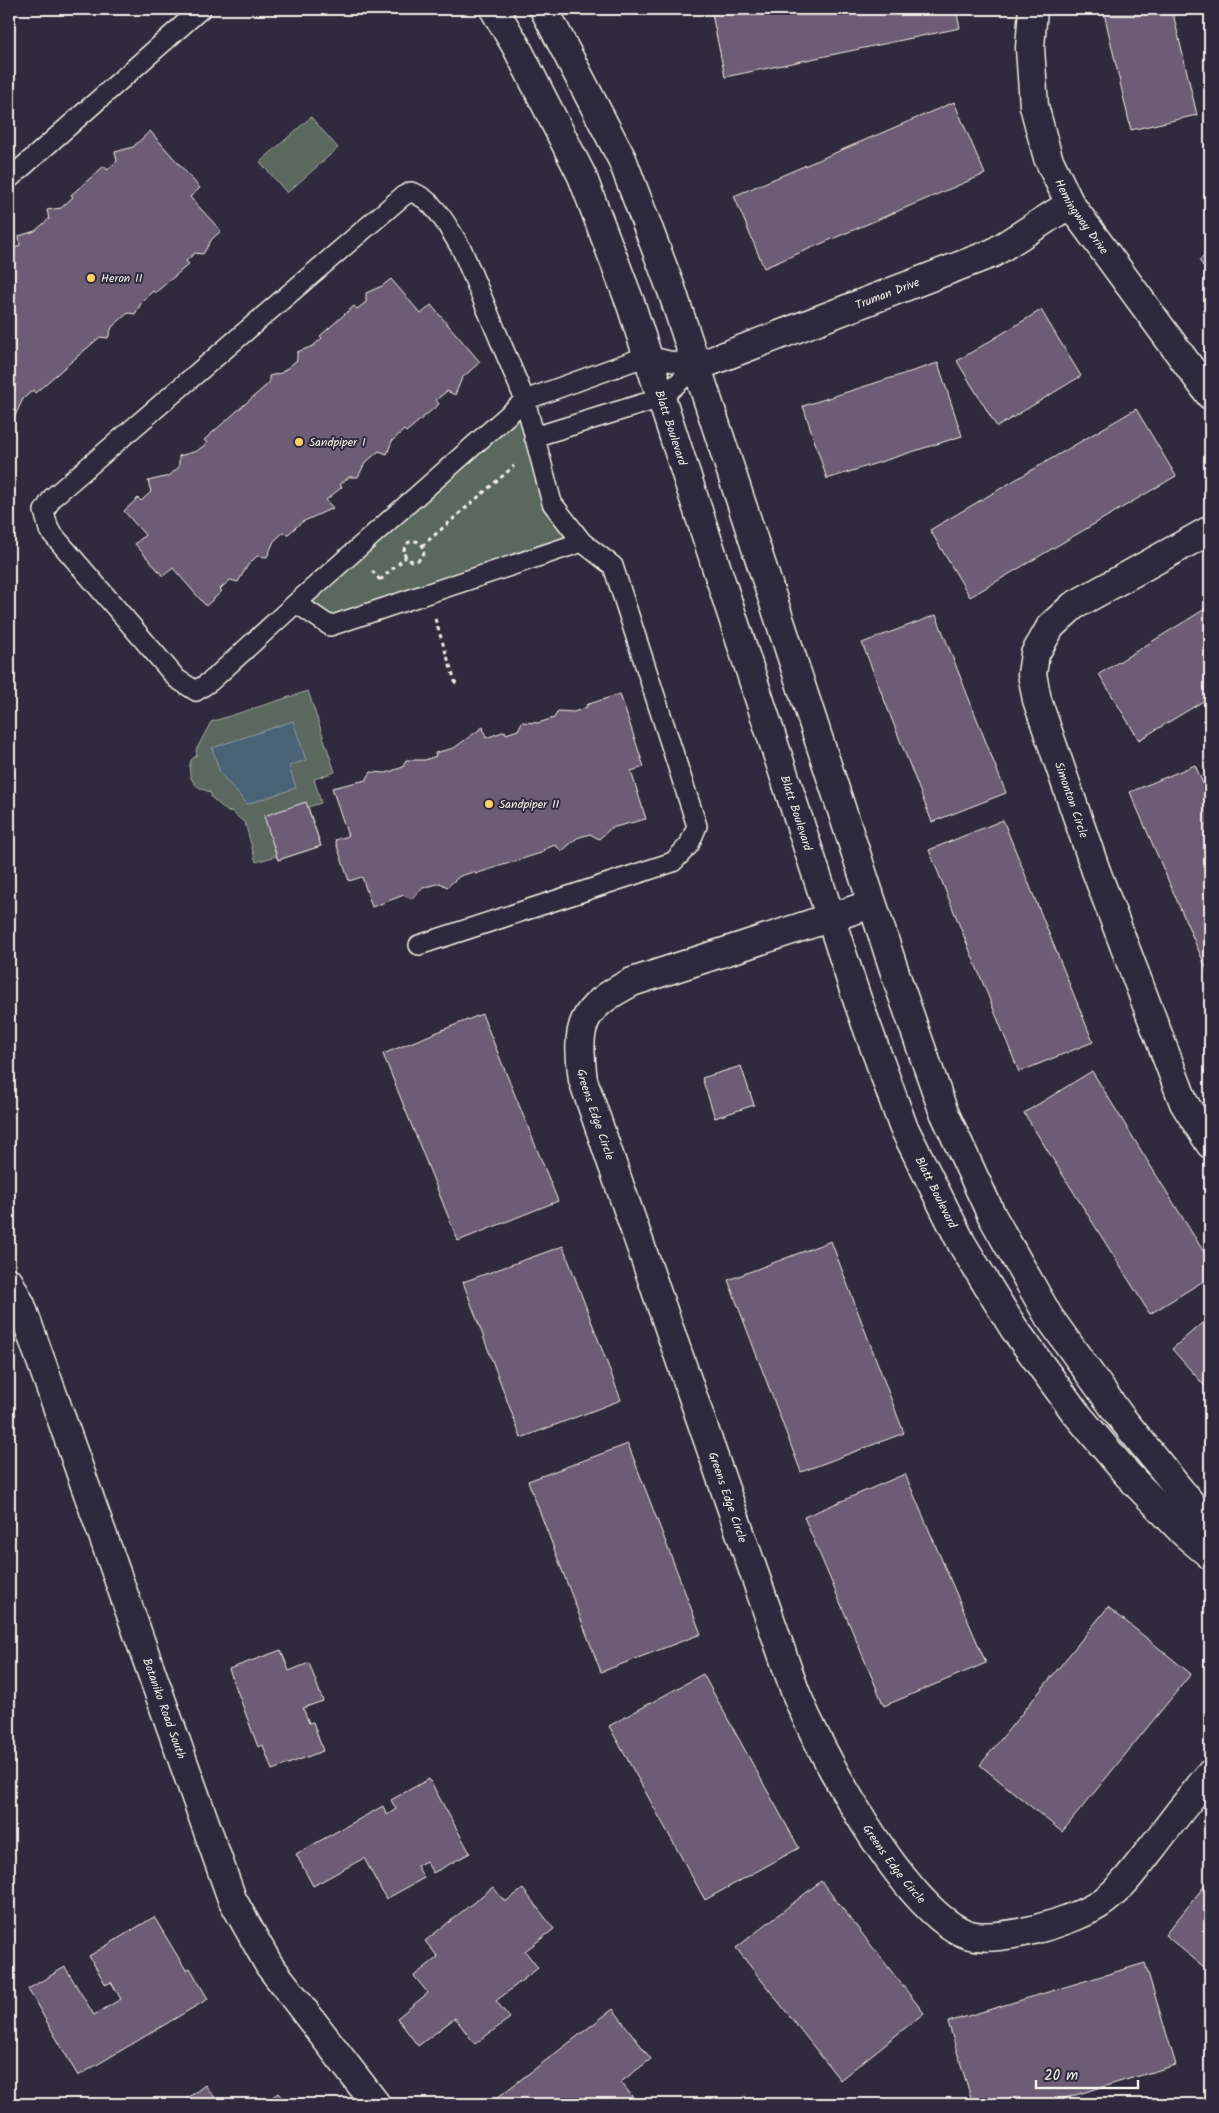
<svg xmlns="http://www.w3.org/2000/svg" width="1219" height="2113" viewBox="0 0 1219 2113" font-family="Kalam,sans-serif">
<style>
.green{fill:#5a685e;stroke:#a7aca3}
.water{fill:#4a6274;stroke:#8e9ba2}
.building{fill:#6d5c76;stroke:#f4f1e8}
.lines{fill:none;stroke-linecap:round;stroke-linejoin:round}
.service-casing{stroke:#f4f1e8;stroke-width:22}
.minor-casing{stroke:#f4f1e8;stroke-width:31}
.tertiary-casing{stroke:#f4f1e8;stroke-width:31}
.path{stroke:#f4f1e8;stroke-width:3;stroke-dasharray:4 4;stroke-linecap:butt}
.service{stroke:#2f2a3d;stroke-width:19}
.minor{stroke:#2f2a3d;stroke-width:28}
.tertiary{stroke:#2f2a3d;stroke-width:28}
.poi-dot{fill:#ffd166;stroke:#2f2a3d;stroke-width:2}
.labels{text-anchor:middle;stroke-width:4;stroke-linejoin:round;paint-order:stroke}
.street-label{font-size:12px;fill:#f4f1e8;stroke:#2f2a3d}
.poi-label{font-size:12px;fill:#f4f1e8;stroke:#2f2a3d;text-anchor:start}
</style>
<rect width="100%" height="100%" fill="#2f2a3d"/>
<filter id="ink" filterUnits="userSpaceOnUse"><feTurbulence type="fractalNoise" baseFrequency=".02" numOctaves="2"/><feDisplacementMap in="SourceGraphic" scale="10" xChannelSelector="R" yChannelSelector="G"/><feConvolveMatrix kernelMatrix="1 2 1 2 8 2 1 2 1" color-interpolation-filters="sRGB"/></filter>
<g filter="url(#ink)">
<path class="green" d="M 311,117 L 338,148 L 287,193 L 260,162 Z
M 525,400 L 552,503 L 582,542 L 330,626 L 296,603 Z
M 308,691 L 335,772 L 314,779 L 321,803 L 308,807 L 321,846 L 278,860 L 276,856 L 256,862 L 245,823 L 231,811 L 228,812 L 212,798 L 210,792 C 194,788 186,777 191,760 L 197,755 L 196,750 L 211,722 Z"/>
<path class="water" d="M 293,721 L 306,760 L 289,766 L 296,788 L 247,804 L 220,773 L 212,748 Z"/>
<path class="building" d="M 711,9 L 956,9 L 960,28 L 725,77 Z
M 1122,9 L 1172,9 L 1197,115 L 1131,130 L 1104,13 Z
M 954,102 L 985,174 L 764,268 L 734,196 Z
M 150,131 L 200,188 L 190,197 L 221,231 L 212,239 L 203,254 L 195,253 L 186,261 L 189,264 L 155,293 L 153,291 L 143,300 L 135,314 L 128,313 L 112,327 L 108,338 L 100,337 L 35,393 L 33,390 L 23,399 L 15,416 L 9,415 L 9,252 L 20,245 L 19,236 L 35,231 L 49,219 L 47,210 L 61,208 L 73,197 L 71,195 L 104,166 L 107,170 L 117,161 L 115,152 L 133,147 Z
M 1210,252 L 1210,276 L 1199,260 Z
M 391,279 L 421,314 L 431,305 L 480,362 L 462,378 L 455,395 L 447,391 L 436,400 L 439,404 L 406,432 L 404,430 L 392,441 L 387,454 L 379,451 L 365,463 L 358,477 L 349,477 L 340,485 L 342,487 L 326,500 L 333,508 L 302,522 L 287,535 L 284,532 L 274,541 L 267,557 L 257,556 L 248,565 L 238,582 L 230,580 L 220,589 L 222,591 L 206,606 L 173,568 L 163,576 L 135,544 L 145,535 L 124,511 L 138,498 L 141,501 L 151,492 L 148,481 L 169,476 L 179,467 L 179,456 L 197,451 L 207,443 L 204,440 L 269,383 L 269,376 L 281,373 L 297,360 L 297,352 L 313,346 L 322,338 L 320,336 L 354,306 L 357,309 L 366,302 L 366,293 L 382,286 Z
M 1041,310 L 1081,376 L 997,427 L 957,361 Z
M 938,363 L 962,436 L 827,479 L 803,406 Z
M 1136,409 L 1176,476 L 970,597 L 930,530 Z
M 1210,606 L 1210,697 L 1139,740 L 1099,674 Z
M 936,615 L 1006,793 L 932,822 L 862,643 Z
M 620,694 L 644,767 L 631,771 L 646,819 L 611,828 L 599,839 L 590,834 L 577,838 L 562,851 L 555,845 L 543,850 L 544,852 L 475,874 L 474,872 L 460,876 L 447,887 L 440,883 L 423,888 L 411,899 L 404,895 L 372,907 L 362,877 L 349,881 L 335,840 L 348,836 L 332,788 L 366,780 L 371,772 L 386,773 L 403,767 L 406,760 L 425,760 L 436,756 L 435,753 L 454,748 L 483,727 L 486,738 L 505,731 L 506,734 L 518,730 L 522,722 L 538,723 L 554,718 L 558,711 L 574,712 L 587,707 L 586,705 Z
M 1195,765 L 1210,800 L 1210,977 L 1130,792 Z
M 306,802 L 321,846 L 278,860 L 264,816 Z
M 1003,820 L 1093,1042 L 1019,1072 L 929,850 Z
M 482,1014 L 558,1201 L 458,1241 L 383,1054 Z
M 741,1066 L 754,1105 L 715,1118 L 702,1078 Z
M 1092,1071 L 1210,1262 L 1210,1277 L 1150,1314 L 1024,1113 Z
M 831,1241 L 904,1433 L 801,1472 L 728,1280 Z
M 563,1246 L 621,1400 L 521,1438 L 463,1282 Z
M 1210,1316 L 1210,1392 L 1172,1349 Z
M 628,1444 L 701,1634 L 601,1672 L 528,1481 Z
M 905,1474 L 986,1663 L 884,1706 L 804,1517 Z
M 1108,1607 L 1191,1674 L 1062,1832 L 980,1765 Z
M 281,1650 L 289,1671 L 309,1663 L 323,1701 L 303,1708 L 309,1723 L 313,1722 L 323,1751 L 272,1770 L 263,1745 L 258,1747 L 229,1669 Z
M 703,1674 L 799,1848 L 705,1900 L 609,1726 Z
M 429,1779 L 470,1853 L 433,1873 L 426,1861 L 417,1866 L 424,1878 L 386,1899 L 364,1858 L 313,1886 L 296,1854 L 383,1806 L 387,1815 L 396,1809 L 391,1800 Z
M 1210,1879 L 1210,1972 L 1165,1935 Z
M 821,1881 L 924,2013 L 840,2080 L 736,1948 Z
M 493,1887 L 505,1902 L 523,1889 L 554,1929 L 525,1951 L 538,1968 L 496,2001 L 510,2018 L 475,2044 L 455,2018 L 418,2046 L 397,2018 L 428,1993 L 414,1976 L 438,1957 L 425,1941 Z
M 154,1917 L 186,1970 L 190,1968 L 208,1999 L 78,2076 L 28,1989 L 65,1967 L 94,2015 L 121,1999 L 111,1982 L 106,1985 L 89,1956 Z
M 1145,1963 L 1176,2065 L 1045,2104 L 973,2104 L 948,2022 Z
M 613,2009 L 651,2059 L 621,2082 L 638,2104 L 489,2104 Z
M 205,2085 L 220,2104 L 180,2104 Z
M 278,2093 L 287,2104 L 263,2104 Z"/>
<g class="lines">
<defs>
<path id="service" d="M 9,179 L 201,9
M 534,437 L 661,398 L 696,367
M 296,603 L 330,626 L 582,542
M 419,945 L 673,862 L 689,845 L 697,826 L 613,566 L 582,542 L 552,503 L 525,400 L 462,250 C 450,230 434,198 411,192 L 403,196 L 53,497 L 44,511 L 49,530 L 177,679 L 196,691 L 211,681 L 296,603 L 525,400 L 647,356 L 696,367"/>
<g id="minor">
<path id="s1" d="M 1033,9 L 1030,48 L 1034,106 L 1048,158 L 1070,204 L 1210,395"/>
<path id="s2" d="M 696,367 L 993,253 L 1070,204"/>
<path id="s3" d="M 1210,530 L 1073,606 L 1051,626 L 1035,654 L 1032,674 L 1037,700 L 1096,871 L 1184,1103 L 1210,1144"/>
<path id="s4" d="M 872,904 L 632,982 C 580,1009 576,1024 583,1080 L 795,1691 C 820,1753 902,1906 964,1933 C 993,1946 1078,1921 1104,1901 C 1124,1886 1138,1865 1154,1845 C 1172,1821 1191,1797 1210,1774"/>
<path id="s5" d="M 9,1282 L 21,1305 L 232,1899 L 269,1965 L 376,2104"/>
</g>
<g id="tertiary">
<path id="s6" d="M 494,9 L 516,46 L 582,176 L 631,305 L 857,999 L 903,1126 L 962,1244 L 1013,1327 L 1075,1412 L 1128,1475 L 1184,1533 L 1210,1555"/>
<path d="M 544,9 L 622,159 L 672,291 L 899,985 L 943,1110 L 992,1216 L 1049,1317 L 1120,1416 L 1210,1527"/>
</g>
</defs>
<use href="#service" class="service-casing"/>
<use href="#minor" class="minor-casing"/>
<use href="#tertiary" class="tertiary-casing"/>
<path class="path" d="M404 551a10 10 0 1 1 20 0a10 10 0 1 1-20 0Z
M 422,546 L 514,466
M 372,571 L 380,580
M 380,580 L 406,557
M 435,619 L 456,684"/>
<use href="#service" class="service"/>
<use href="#minor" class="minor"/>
<use href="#tertiary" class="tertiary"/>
</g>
</g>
<g class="poi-dot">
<circle cx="91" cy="278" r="5"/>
<circle cx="299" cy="442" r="5"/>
<circle cx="489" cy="804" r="5"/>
</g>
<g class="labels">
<g class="street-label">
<text dy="4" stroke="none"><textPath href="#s1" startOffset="219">Hemingway Drive</textPath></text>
<text dy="4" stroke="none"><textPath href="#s2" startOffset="205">Truman Drive</textPath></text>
<text dy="4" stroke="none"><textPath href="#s6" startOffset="456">Blatt Boulevard</textPath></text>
<text dy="4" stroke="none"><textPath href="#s3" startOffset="371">Simonton Circle</textPath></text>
<text dy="4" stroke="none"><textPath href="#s6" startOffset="861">Blatt Boulevard</textPath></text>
<text dy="4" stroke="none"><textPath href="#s4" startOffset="411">Greens Edge Circle</textPath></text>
<text dy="4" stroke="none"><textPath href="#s6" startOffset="1266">Blatt Boulevard</textPath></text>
<text dy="4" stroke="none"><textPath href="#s4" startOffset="816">Greens Edge Circle</textPath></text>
<text dy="4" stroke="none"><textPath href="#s5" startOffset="454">Botaniko Road South</textPath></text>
<text dy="4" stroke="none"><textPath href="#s4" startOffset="1221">Greens Edge Circle</textPath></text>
</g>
<g class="poi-label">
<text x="101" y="282">Heron II</text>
<text x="309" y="446">Sandpiper I</text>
<text x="499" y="808">Sandpiper II</text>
</g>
</g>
<rect width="1219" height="2113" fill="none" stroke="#2f2a3d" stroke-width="30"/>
<rect x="15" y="15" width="1189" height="2083" fill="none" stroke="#f4f1e8" stroke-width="2" filter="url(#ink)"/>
<path d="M1036 2080v8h102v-8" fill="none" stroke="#f4f1e8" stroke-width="2.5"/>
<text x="1044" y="2080" font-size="15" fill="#f4f1e8" stroke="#2f2a3d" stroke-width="4" paint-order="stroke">20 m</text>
</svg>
